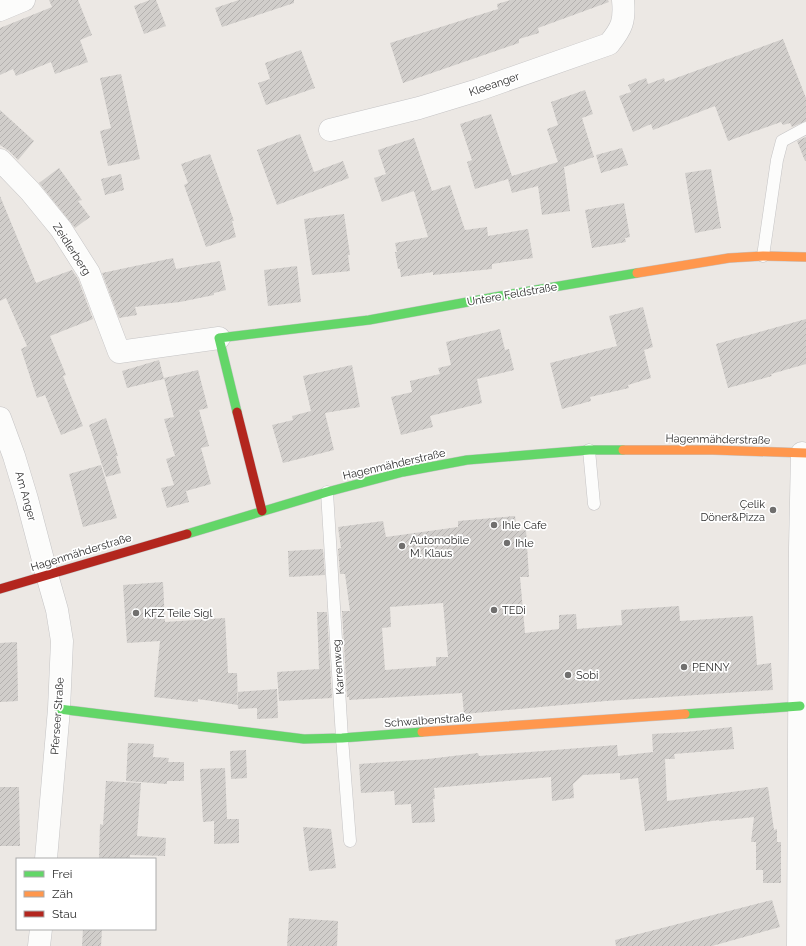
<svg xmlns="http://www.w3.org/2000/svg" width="806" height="946" viewBox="0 0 806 946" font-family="Raleway,sans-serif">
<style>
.building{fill:url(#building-hatch);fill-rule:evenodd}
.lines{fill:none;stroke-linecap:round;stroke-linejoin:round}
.lane-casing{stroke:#c5c4c5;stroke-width:13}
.street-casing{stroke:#c5c4c5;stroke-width:23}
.fast-casing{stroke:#c5c4c5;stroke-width:10}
.slow-casing{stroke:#c5c4c5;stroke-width:10}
.jam-casing{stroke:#c5c4c5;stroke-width:10}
.lane{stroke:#fcfcfb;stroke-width:12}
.street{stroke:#fcfcfb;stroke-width:22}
.fast{stroke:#63d668;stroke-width:9}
.slow{stroke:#ff974d;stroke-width:9}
.jam{stroke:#b3261e;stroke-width:9}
.poi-dot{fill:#706f6e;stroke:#fff;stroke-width:1.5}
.labels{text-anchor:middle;stroke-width:3.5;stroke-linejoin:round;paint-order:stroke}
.street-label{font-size:11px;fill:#2e2e2e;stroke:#fff}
.poi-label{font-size:11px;fill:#2e2e2e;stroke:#fff;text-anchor:start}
</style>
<defs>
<pattern id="building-hatch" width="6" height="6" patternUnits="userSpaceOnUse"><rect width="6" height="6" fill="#d1cecb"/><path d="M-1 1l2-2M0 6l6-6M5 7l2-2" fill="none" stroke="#b4b1af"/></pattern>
</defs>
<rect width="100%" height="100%" fill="#ece8e4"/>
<path class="building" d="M 49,0 L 78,0 L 92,35 L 80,40 L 88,62 L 55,74 L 51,62 L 16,76 L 13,69 L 0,75 L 0,28 L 52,7 Z
M 150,0 L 156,0 L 166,26 L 144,34 L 134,6 Z
M 239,0 L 294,0 L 294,3 L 222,27 L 215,8 Z
M 511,0 L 608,0 L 609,2 L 538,28 L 539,33 L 519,39 L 519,43 L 403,83 L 390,43 L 498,9 L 497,4 Z
M 783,39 L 806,98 L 806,121 L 792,127 L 790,123 L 783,125 L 781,122 L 728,141 L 715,106 L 653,130 L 651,124 L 633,132 L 619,96 L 631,92 L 628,85 L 646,78 L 648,84 L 664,78 L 665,82 Z
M 301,50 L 315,88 L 266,105 L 258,83 L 270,79 L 265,63 Z
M 121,74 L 140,159 L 108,166 L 100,131 L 111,128 L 100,78 Z
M 585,90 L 593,114 L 582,118 L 594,157 L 564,167 L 570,211 L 542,215 L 538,186 L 512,193 L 508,179 L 475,189 L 467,162 L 472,160 L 460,124 L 491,114 L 512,176 L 558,162 L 547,129 L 558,125 L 551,102 Z
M 0,110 L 34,141 L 18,160 L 9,151 L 0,145 Z
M 300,134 L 314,172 L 343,161 L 349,178 L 277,205 L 257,150 Z
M 806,137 L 806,160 L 805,161 L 797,141 Z
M 414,138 L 432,191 L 450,185 L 465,230 L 487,227 L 488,236 L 528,229 L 533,258 L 492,264 L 492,269 L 433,275 L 433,272 L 401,277 L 400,269 L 398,269 L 395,252 L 397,252 L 395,243 L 428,237 L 414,191 L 382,202 L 374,178 L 386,174 L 378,150 Z
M 622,148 L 628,165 L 601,173 L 596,155 Z
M 210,154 L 234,221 L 232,221 L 236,237 L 206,247 L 184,185 L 188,183 L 181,164 Z
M 59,168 L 82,200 L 78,201 L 90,217 L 75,228 L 39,183 Z
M 711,169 L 721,228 L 695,233 L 685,173 Z
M 121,174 L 124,190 L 105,195 L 101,179 Z
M 0,196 L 36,283 L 72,270 L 78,279 L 93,319 L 50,336 L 66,375 L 63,376 L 83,426 L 61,435 L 45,395 L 37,398 L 21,349 L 27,346 L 6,298 L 0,301 Z
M 624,203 L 630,237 L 625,238 L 626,242 L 592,248 L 585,210 Z
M 344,214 L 350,255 L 348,255 L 350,271 L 312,275 L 304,219 Z
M 173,258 L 176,269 L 220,261 L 226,290 L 214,293 L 214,295 L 180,302 L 135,307 L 137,315 L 119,318 L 102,273 Z
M 297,266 L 301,302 L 268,306 L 264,270 Z
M 643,307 L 653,347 L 644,350 L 651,378 L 628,385 L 629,388 L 590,397 L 591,401 L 562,409 L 550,363 L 617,346 L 609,316 Z
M 806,319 L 806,364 L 771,374 L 772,376 L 728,388 L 716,344 Z
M 500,329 L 505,350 L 509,349 L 514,370 L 477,379 L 482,403 L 430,416 L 433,427 L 401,435 L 391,397 L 412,392 L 410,381 L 440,374 L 438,368 L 451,365 L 446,342 Z
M 159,360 L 164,379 L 127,388 L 122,371 Z
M 352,365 L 360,407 L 325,413 L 334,450 L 283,463 L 272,425 L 293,420 L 292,416 L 311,411 L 303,376 Z
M 198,370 L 208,408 L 199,410 L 209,446 L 201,448 L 211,484 L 186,491 L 189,502 L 167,508 L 161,488 L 174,485 L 166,459 L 175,456 L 164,419 L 174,417 L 164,378 Z
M 106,418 L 118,456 L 116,456 L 121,473 L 106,477 L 89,425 Z
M 101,465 L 117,518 L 83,527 L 69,474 Z
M 515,516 L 517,531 L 526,530 L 529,577 L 520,577 L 525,633 L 559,629 L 559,615 L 576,614 L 577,629 L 622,625 L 621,610 L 679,606 L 680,621 L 753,616 L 757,665 L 771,663 L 773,690 L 606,701 L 464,714 L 462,693 L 349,700 L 349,697 L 347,697 L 342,611 L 350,611 L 345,574 L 340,574 L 338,549 L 341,548 L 338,527 L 383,521 L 386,537 L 458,527 L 458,521 ZM 443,603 L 448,657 L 436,657 L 436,666 L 385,670 L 382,628 L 391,627 L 390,607 Z
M 323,549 L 325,575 L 289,577 L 288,551 Z
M 163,582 L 165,622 L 225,618 L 228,673 L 237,673 L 238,705 L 198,699 L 198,702 L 154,697 L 160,641 L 127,643 L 123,585 Z
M 317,612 L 327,612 L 332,698 L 279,701 L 277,672 L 319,669 Z
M 17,642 L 18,701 L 0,702 L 0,643 Z
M 277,689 L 278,718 L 257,719 L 257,708 L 238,709 L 237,692 Z
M 732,727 L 734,749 L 674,754 L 675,759 L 665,759 L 667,801 L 768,787 L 774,830 L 777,829 L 777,842 L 781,842 L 781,883 L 763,883 L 763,870 L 756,870 L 756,842 L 751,842 L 754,817 L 719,821 L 719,820 L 645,831 L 638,778 L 620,780 L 620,773 L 583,775 L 573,784 L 574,798 L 552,801 L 551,777 L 434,788 L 435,799 L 433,799 L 435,822 L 412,823 L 411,804 L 395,805 L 394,791 L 361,793 L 359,764 L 428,759 L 478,753 L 479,756 L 617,745 L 618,756 L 653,752 L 652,734 L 686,732 Z
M 128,743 L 154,744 L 153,757 L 169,758 L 168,762 L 184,762 L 184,781 L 167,781 L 167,784 L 126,781 Z
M 246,750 L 247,778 L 231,779 L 230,751 Z
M 225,768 L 227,819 L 239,819 L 239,843 L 214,844 L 214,821 L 203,822 L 200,769 Z
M 106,781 L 141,783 L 137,836 L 166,838 L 165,856 L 130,855 L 130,859 L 99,859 L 100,824 L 103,825 Z
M 0,787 L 19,787 L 20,846 L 0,846 Z
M 303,827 L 331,829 L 336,868 L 309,871 Z
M 772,900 L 780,927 L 712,946 L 616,946 L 615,940 Z
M 289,918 L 338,921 L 337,946 L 287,946 Z
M 83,929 L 102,929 L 101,946 L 82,946 Z"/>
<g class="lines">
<defs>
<path id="lane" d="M 763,256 L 777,160 L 782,141 L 806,128
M 589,450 L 594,504
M 327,492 L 342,738 L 350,841"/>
<path id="street" d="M 0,10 L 24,0
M 330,130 L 419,108 L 478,90 L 609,44 C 622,28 625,21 623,0
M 0,160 L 30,191 L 61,229 L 89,273 L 119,352 L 219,338
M 0,418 L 14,456 L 27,499 L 47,575 L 57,610 L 62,641 L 59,709 L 46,859
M 39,946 L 41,929
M 798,946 L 800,548 L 802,453"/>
<path id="fast" d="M 237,412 L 219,338 L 369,320 L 506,295 L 637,273
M 187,534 L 327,492 L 403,472 L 467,460 L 589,450 L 623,450
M 59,709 L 304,739 L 342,738 L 422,732
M 685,714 L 800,706"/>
<path id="slow" d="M 637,273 L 729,258 L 763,256 L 806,257
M 623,450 L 713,450 L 806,453
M 422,732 L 685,714"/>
<path id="jam" d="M 237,412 L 262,511
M 0,589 L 187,534"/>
</defs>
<use href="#lane" class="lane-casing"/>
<use href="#street" class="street-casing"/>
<use href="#fast" class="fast-casing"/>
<use href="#slow" class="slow-casing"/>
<use href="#jam" class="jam-casing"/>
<use href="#lane" class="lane"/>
<use href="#street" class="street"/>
<use href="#fast" class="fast"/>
<use href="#slow" class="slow"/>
<use href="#jam" class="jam"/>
</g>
<g class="poi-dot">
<circle cx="773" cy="510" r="4"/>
<circle cx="494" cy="525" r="4"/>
<circle cx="507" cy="543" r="4"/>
<circle cx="402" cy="546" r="4"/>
<circle cx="494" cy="610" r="4"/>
<circle cx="136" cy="613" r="4"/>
<circle cx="684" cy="667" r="4"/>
<circle cx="568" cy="675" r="4"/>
</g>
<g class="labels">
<g class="street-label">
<text transform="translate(494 84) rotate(-19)" y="4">Kleeanger</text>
<text transform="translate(72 249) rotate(57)" y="4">Zeidlerberg</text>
<text transform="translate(512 294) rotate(-10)" y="4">Untere Feldstraße</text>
<text transform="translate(718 439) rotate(1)" y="4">Hagenmähderstraße</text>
<text transform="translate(394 464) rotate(-13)" y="4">Hagenmähderstraße</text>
<text transform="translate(26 496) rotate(74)" y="4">Am Anger</text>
<text transform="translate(81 552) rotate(-17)" y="4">Hagenmähderstraße</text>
<text transform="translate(338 667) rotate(-94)" y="4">Karrenweg</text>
<text transform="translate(57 716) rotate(-86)" y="4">Pferseer Straße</text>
<text transform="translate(428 720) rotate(-4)" y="4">Schwalbenstraße</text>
</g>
<g class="poi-label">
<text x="765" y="508" text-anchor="end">Çelik<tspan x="765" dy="13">Döner&amp;Pizza</tspan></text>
<text x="502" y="529">Ihle Cafe</text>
<text x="410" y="544">Automobile<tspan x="410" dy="13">M. Klaus</tspan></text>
<text x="515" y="547">Ihle</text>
<text x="502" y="614">TEDi</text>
<text x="144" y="617">KFZ Teile Sigl</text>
<text x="692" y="671">PENNY</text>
<text x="576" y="679">Sobi</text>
</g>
</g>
<rect x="16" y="858" width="140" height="72" fill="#ffffff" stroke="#ababab"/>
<rect x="24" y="871" width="20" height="6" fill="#63d668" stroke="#ababab"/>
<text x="52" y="878" font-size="12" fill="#2e2e2e">Frei</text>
<rect x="24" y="891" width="20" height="6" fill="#ff974d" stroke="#ababab"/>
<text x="52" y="898" font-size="12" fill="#2e2e2e">Zäh</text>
<rect x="24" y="911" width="20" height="6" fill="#b3261e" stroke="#ababab"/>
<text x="52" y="918" font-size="12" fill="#2e2e2e">Stau</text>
</svg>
